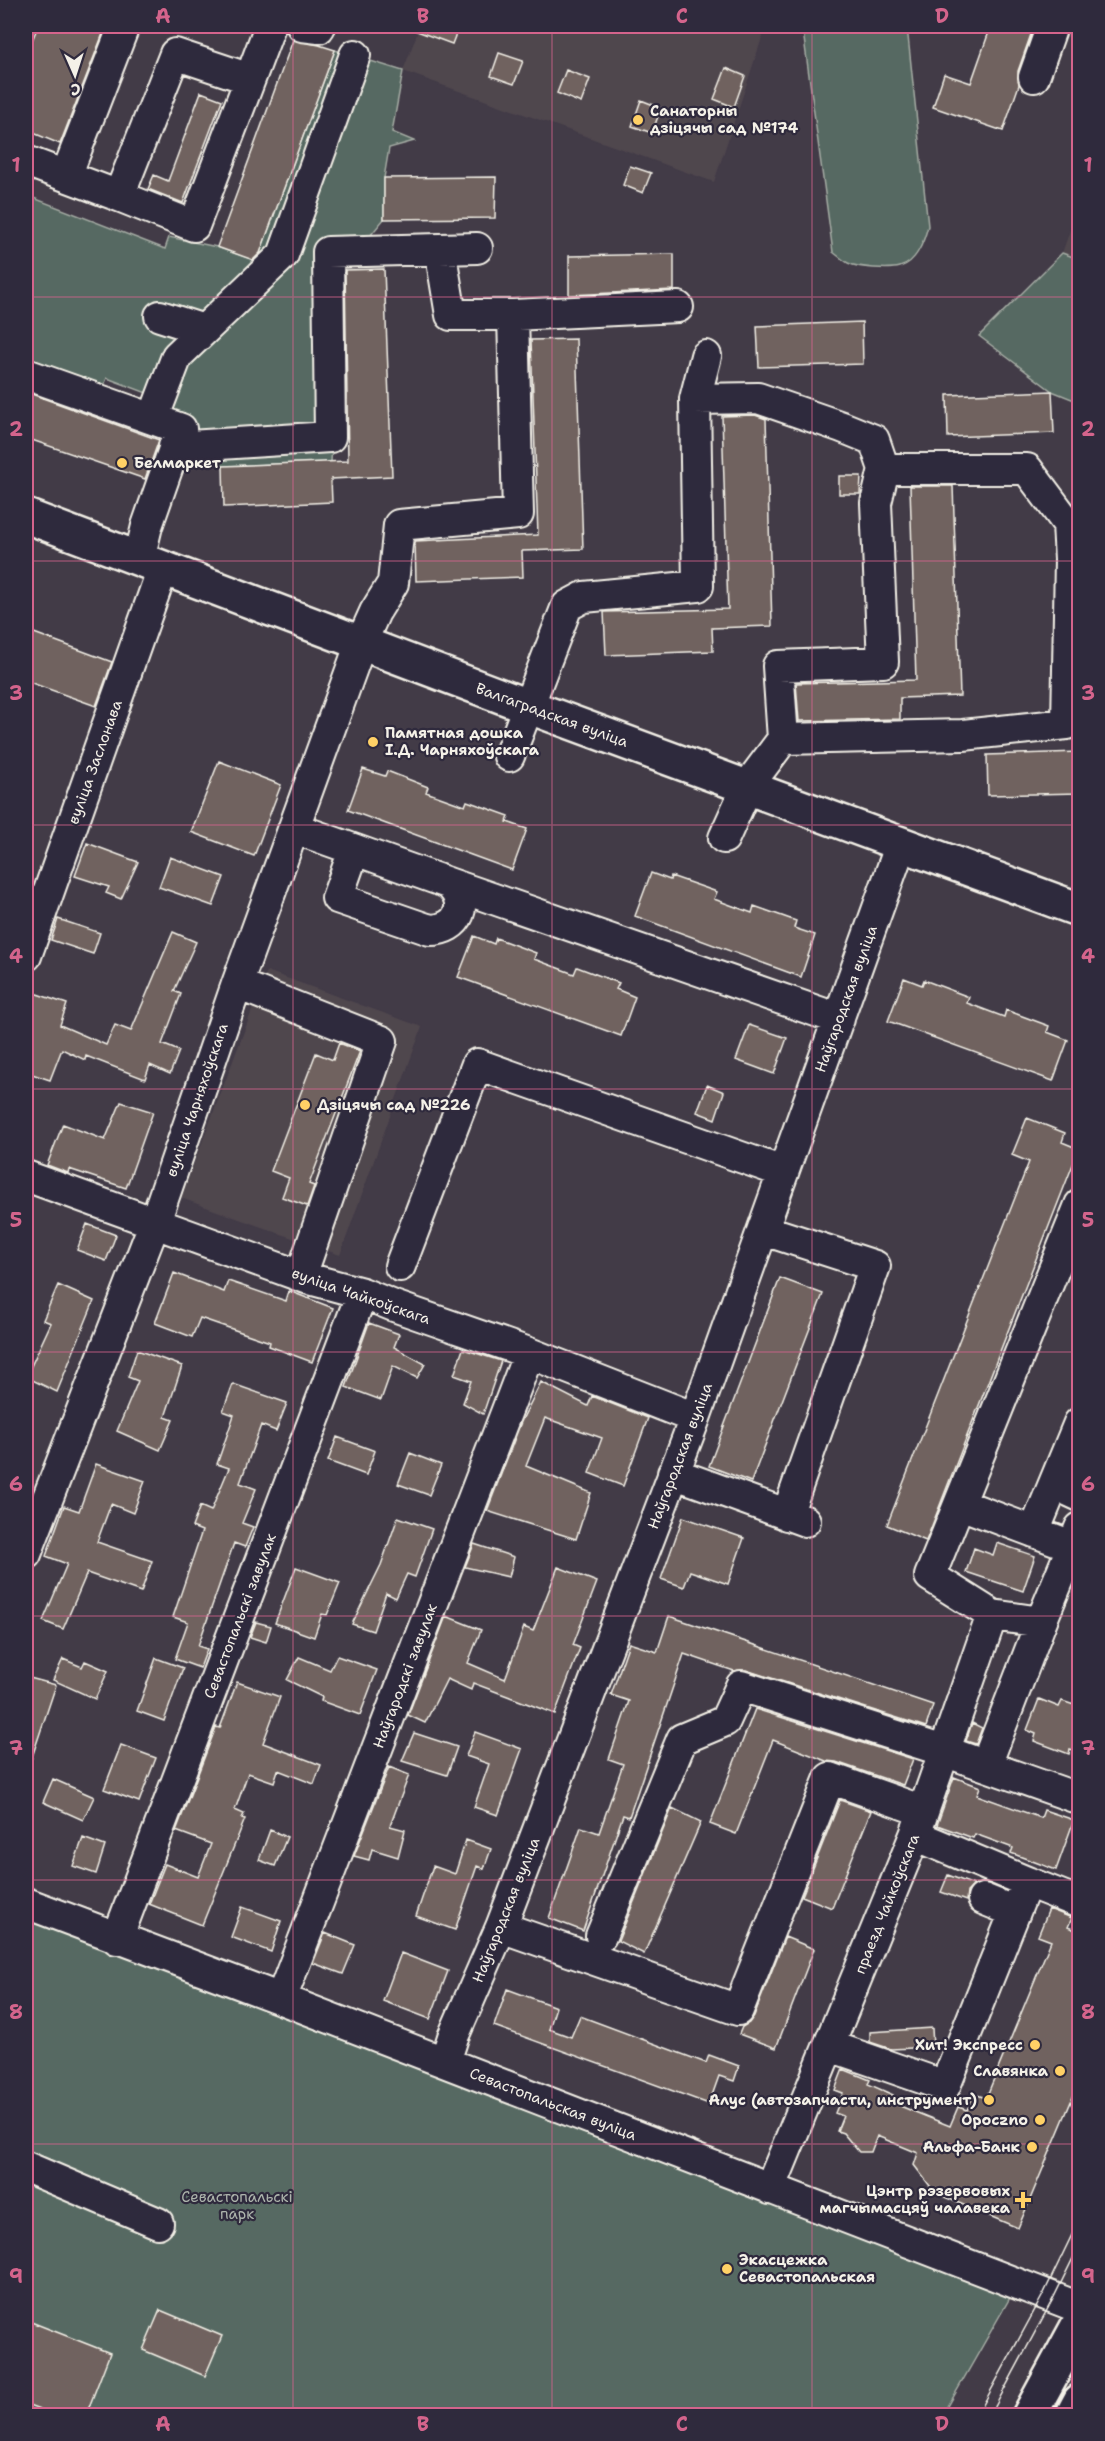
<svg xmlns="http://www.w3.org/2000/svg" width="1105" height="2441" viewBox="0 0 1105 2441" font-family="'Shantell Sans',sans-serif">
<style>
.built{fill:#50474e}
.green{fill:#576962;stroke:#a6ada5;stroke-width:1.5}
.building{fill:#70625e;stroke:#f4f1e8;stroke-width:1.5}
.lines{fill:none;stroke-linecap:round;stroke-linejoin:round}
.minor-casing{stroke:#f4f1e8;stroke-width:34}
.major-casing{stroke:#f4f1e8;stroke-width:38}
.minor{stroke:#2f2a3d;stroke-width:30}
.major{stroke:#2f2a3d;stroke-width:33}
.tram{stroke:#f4f1e8;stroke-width:1.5}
.grid{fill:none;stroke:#d4648c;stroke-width:1.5;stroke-opacity:0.55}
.poi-dot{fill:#ffd166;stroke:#2f2a3d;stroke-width:2}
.labels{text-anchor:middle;stroke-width:4.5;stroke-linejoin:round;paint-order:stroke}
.poi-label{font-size:15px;font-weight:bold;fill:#f4f1e8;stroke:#2f2a3d;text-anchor:end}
.street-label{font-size:15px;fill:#f4f1e8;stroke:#2f2a3d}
.park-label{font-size:15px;fill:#adb4ac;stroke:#2f2a3d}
.neatline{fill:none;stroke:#d4648c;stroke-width:2}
.grid-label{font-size:20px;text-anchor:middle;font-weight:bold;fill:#d4648c}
</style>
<rect width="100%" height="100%" fill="#423b47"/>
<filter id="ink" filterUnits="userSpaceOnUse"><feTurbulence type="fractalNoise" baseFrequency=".0167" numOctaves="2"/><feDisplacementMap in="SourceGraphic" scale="12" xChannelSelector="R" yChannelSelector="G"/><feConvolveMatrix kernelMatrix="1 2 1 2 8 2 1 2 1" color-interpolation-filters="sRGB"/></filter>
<g filter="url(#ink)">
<path class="built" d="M 420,26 L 766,26 L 714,182 L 403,71 Z
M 1079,205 L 1079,259 L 1062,253 Z
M 267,971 L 422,1027 L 340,1255 L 181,1198 Z"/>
<path class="green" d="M 807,26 L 907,27 L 928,226 C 924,241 917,262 900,267 C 889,270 858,268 848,263 C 843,260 838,256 833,252 L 803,31 Z
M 335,50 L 403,71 L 392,132 L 414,141 L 389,148 L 384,178 L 384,219 L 341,271 L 331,462 L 223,466 L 166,442 L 155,396 L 107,378 L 101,393 L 26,367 L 26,195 L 165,249 L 169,237 L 217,247 L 257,261 Z
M 1062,253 L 1079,259 L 1079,402 L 1052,391 L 979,336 Z
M 26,1905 L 1015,2289 L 943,2415 L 26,2415 Z"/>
<path class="building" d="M 38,26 L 106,26 L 60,144 L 26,130 L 26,55 Z
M 406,26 L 459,26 L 452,44 L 406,27 Z
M 991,26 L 1034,26 L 1018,71 L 1019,85 L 1003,131 L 933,107 L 944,74 L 971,83 Z
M 293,40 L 319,45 L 335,50 L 260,253 L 253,260 L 217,247 Z
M 499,53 L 523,61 L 514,84 L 491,76 Z
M 726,68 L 745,76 L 734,107 L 714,99 Z
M 566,70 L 590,79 L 581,103 L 557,93 Z
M 201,92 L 222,100 L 183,203 L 148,189 L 154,175 L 168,181 Z
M 641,100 L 661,108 L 652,133 L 632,126 Z
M 630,166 L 651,173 L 643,193 L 623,185 Z
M 496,177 L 495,218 L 384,219 L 384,178 Z
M 674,254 L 674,290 L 569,295 L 569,256 Z
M 384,269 L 392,476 L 331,479 L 332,502 L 224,507 L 223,466 L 348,461 L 345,270 Z
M 862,322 L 863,364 L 759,367 L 757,326 Z
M 576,339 L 583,549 L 522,551 L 523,577 L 416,581 L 415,541 L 538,535 L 531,340 Z
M 1052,391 L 1054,433 L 948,437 L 947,395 Z
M 26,392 L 159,440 L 145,479 L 26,438 Z
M 755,415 L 766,419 L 772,626 L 712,628 L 713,651 L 606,655 L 604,612 L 728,609 L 722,416 Z
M 839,476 L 861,476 L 860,494 L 839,494 Z
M 910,486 L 953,486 L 960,696 L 900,698 L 900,719 L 799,721 L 796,683 L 916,680 Z
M 26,630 L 112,662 L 96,706 L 26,681 Z
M 1080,752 L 1080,793 L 988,795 L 987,755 Z
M 219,761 L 281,785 L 254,856 L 191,832 Z
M 363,769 L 385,776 L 387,771 L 428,787 L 426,792 L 465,806 L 467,801 L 509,816 L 507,822 L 527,829 L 512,870 L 348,810 Z
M 87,843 L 138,862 L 121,899 L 106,893 L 109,887 L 75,876 Z
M 170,857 L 224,877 L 213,906 L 159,887 Z
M 651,873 L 670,880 L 671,876 L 717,892 L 714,899 L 752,913 L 754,906 L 796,921 L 794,928 L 815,935 L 801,977 L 635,916 Z
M 58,919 L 100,933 L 93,954 L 51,940 Z
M 173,932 L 196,942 L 174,991 L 181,994 L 162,1044 L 179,1051 L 170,1074 L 150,1065 L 145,1079 L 86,1056 L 85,1060 L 62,1049 L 50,1080 L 26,1072 L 26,1017 L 34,993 L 67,1004 L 60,1025 L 106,1045 L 115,1025 L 131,1031 Z
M 474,936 L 494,944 L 496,938 L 536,953 L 534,959 L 574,974 L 577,967 L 619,983 L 616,989 L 635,997 L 621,1036 L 458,977 Z
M 904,978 L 922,985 L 924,980 L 969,997 L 967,1003 L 1004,1017 L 1006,1010 L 1049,1026 L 1047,1032 L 1068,1040 L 1053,1081 L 888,1021 Z
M 749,1025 L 787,1038 L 774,1074 L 736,1060 Z
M 339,1043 L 360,1051 L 309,1184 L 314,1186 L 307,1206 L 282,1197 L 289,1178 L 271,1171 L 316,1053 L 333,1060 Z
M 707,1085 L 724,1092 L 715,1119 L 697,1112 Z
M 121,1102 L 153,1112 L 126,1188 L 69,1169 L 68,1173 L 47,1165 L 63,1124 L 105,1140 Z
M 1027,1118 L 1065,1133 L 1062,1142 L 1079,1149 L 926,1541 L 887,1525 L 1029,1162 L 1012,1155 Z
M 87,1224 L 116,1235 L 106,1261 L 77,1250 Z
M 174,1273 L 224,1292 L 228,1281 L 286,1301 L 289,1291 L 333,1308 L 312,1362 L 269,1346 L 270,1342 L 200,1318 L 192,1337 L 155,1323 Z
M 780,1278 L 823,1294 L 751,1482 L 709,1466 Z
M 58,1285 L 94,1301 L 57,1392 L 26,1377 L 51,1323 L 43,1320 Z
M 369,1323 L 399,1334 L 394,1347 L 425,1364 L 417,1378 L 393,1366 L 381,1400 L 346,1387 Z
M 463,1349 L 501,1361 L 483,1414 L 463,1403 L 471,1381 L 454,1375 Z
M 137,1350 L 182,1366 L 165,1417 L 173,1420 L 160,1450 L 117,1431 L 138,1381 L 128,1377 Z
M 541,1382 L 588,1406 L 592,1396 L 648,1418 L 623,1486 L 589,1473 L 602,1438 L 545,1418 L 526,1466 L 591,1493 L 576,1539 L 487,1511 L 521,1422 Z
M 233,1384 L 287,1403 L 276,1431 L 261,1425 L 240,1483 L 256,1489 L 242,1523 L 253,1527 L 245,1547 L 234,1543 L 198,1646 L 207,1649 L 200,1668 L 175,1659 L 188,1622 L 173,1617 L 202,1531 L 192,1527 L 200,1506 L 211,1511 L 229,1468 L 217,1464 L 234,1415 L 223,1411 Z
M 337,1437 L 375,1451 L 366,1475 L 328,1461 Z
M 410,1453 L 441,1465 L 429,1495 L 398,1484 Z
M 96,1464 L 145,1481 L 133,1513 L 111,1504 L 97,1542 L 152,1561 L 141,1592 L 87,1573 L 63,1629 L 43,1621 L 67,1564 L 46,1556 L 64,1506 L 79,1511 Z
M 398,1517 L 432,1529 L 415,1577 L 407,1574 L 396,1598 L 386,1593 L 373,1631 L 352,1624 L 381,1565 Z
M 683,1517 L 744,1538 L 728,1584 L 690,1571 L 684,1587 L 661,1579 Z
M 997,1543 L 1035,1556 L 1023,1591 L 966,1572 L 974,1548 L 993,1555 Z
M 474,1544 L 514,1557 L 509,1577 L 465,1567 Z
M 296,1567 L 340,1583 L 327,1615 L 322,1614 L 314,1637 L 275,1623 Z
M 558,1567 L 597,1582 L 573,1645 L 580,1648 L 555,1714 L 473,1683 L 471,1690 L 447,1679 L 425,1723 L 408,1715 L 446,1616 L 481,1630 L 468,1663 L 505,1679 L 524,1627 L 533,1631 Z
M 669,1616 L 933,1705 L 926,1727 L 746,1670 L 734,1671 L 684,1654 L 629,1817 L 623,1815 L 583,1931 L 549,1918 L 581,1827 L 599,1833 L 623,1764 L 609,1759 L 629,1701 L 611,1695 L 629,1643 L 657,1652 Z
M 256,1622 L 271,1626 L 266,1642 L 250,1637 Z
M 337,1656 L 377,1670 L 360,1715 L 321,1701 L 322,1697 L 287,1680 L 299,1657 L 330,1670 Z
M 156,1658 L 183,1668 L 164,1721 L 137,1711 Z
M 63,1659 L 82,1667 L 85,1661 L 108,1671 L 95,1699 L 53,1680 Z
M 26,1677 L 56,1685 L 28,1769 L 26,1769 Z
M 237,1682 L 280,1697 L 263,1743 L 321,1765 L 314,1784 L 278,1770 L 274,1782 L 248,1773 L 235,1810 L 244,1814 L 242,1818 L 245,1819 L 202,1925 L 149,1904 L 165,1864 L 198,1877 L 211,1844 L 176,1831 L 216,1727 L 220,1728 Z
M 1039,1699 L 1059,1707 L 1062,1701 L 1080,1707 L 1080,1752 L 1070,1749 L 1069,1754 L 1034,1741 L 1036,1734 L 1027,1730 Z
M 755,1709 L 913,1759 L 903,1785 L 836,1762 L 826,1761 L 773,1740 L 736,1834 L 710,1824 Z
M 972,1723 L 982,1728 L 976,1744 L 966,1741 Z
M 475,1732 L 522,1749 L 498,1815 L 474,1807 L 489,1764 L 466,1756 Z
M 414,1733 L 457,1747 L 447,1775 L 402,1761 Z
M 121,1745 L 156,1758 L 139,1802 L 104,1789 Z
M 389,1767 L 409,1775 L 390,1826 L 405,1830 L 398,1857 L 372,1849 L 369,1860 L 354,1856 Z
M 954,1777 L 980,1787 L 977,1795 L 1041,1818 L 1044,1810 L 1074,1820 L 1056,1870 L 1011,1853 L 1013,1848 L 975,1834 L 973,1838 L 937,1825 Z
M 53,1779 L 94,1797 L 83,1820 L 43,1802 Z
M 840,1800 L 871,1811 L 832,1908 L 802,1896 Z
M 672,1808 L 701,1822 L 644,1954 L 618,1941 Z
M 270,1830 L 287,1837 L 275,1866 L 259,1860 Z
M 83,1838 L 105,1846 L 96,1874 L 73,1866 Z
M 466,1840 L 491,1849 L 484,1869 L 477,1866 L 455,1930 L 416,1916 L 433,1866 L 455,1874 Z
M 948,1875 L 974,1885 L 967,1892 L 966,1901 L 941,1892 Z
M 242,1907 L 281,1921 L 271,1952 L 231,1937 Z
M 1049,1909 L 1072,1918 L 1068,1927 L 1080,1932 L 1080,2080 L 1018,2228 L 928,2190 L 930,2186 L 914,2165 L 918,2153 L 877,2136 L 871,2152 L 859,2152 L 843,2133 L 837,2131 L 843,2116 L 835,2113 L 843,2093 L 835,2090 L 843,2069 L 870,2080 L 868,2084 L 893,2095 L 890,2102 L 950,2126 L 958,2107 L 967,2110 L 974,2094 L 986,2098 L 1051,1941 L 1038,1936 Z
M 325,1933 L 355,1945 L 343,1974 L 313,1963 Z
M 785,1937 L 814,1949 L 776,2048 L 739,2034 L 742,2027 L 749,2023 L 754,2016 Z
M 401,1953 L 448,1971 L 430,2019 L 383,2001 Z
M 507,1989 L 556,2007 L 549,2029 L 571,2037 L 580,2016 L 706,2063 L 709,2055 L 739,2066 L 734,2081 L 719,2076 L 709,2104 L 494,2026 Z
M 932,2028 L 933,2047 L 891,2049 L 870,2042 L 870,2032 Z
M 160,2310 L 222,2336 L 205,2376 L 143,2350 Z
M 26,2320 L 110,2353 L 86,2415 L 56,2415 L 26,2404 Z"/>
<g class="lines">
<defs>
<path id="minor" d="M 302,26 L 319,28 L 320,26
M 175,54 L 250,79 L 194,226 L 119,196 Z
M 1034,77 L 1052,26
M 250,79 L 270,26
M 26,161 L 119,196
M 66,176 L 124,26
M 513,315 L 678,307
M 160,316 L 204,330
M 26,374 L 181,429 L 147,526 L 139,559
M 695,399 L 758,398 L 842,427 L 874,440 L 884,469 L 876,503 L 883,662 L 778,666 L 783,739 L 747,787 L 724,838
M 153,419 L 177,356 L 283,255 L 355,55
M 174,447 L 330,437 L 328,252 L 477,248
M 783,739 L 963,735 L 1067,724 L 1070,559 L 1068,524 L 1027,469 L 884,469
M 509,756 L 567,606 L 584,597 L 698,586 L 695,399 L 706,356
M 294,828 L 448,883 C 471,903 459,930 430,930 L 337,898 L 354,850
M 448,883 L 839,1019
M 26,956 L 163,568
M 237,984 L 382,1041 L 301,1276
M 26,1176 L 306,1278 L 362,1293 L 394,1306 L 529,1353 L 695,1418
M 1080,1205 L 930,1576 L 992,1615 L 1041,1622 L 1080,1528
M 764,1230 L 875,1266 L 787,1515
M 400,1266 L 477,1064 L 783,1172
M 673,1473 L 805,1521
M 1054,1484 L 1080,1496
M 960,1504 L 1072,1546
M 1034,1532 L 1079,1423
M 26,1554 L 155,1222 L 237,984 L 361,643 L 375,612 L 393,583 L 399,525 L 518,514 L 513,315 L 451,315 L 440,249
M 986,1765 L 1041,1622
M 1027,1882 L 1080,1903
M 983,1899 L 1015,1912
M 26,1903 L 281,1999 L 1080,2308
M 501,1927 L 738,2010 L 830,1778 L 923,1811
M 601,1936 L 682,1739 L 725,1721 L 741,1686 L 944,1751 L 1080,1799
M 117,1939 L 362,1293
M 281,1999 L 529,1353
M 830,2046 L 945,2086 L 1027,1882 L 915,1835
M 445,2062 L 453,2037 L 501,1927 L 695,1418 L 901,844
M 26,2167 L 158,2223
M 770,2189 L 915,1835 L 992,1615"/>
<path id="major" d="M 26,516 L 527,706 L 1080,910
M 1029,2416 L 1080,2322
M 1072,2416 L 1080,2401"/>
</defs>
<use href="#minor" class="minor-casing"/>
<use href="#major" class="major-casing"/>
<use href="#minor" class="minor"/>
<use href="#major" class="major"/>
<path class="tram" d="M 977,2416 L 1044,2293 L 1080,2218
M 990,2416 L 1054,2297 L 1080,2244"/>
</g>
</g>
<path class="grid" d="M 293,26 L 293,2416M 552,26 L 552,2416M 812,26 L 812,2416M 26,297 L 1080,297M 26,561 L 1080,561M 26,825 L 1080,825M 26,1089 L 1080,1089M 26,1352 L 1080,1352M 26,1616 L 1080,1616M 26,1880 L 1080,1880M 26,2144 L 1080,2144"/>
<g class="poi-dot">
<circle cx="638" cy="120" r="6"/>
<circle cx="122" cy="463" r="6"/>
<circle cx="373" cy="742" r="6"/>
<circle cx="305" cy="1105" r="6"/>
<circle cx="1035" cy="2045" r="6"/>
<circle cx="1060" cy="2071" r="6"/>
<circle cx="989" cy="2100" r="6"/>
<circle cx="1040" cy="2120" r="6"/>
<circle cx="1032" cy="2147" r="6"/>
<path d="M1020 2191h6v6h6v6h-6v6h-6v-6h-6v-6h6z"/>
<circle cx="727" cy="2269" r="6"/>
</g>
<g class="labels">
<g class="poi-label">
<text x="650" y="116" text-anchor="start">Санаторны<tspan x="650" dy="17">дзіцячы сад №174</tspan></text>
<text x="134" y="468" text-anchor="start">Белмаркет</text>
<text x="385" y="738" text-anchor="start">Памятная дошка<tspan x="385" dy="17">І.Д. Чарняхоўскага</tspan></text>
<text x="317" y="1110" text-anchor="start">Дзіцячы сад №226</text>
<text x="1023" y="2050">Хит! Экспресс</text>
<text x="1048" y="2076">Славянка</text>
<text x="977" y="2105">Алус (автозапчасти, инструмент)</text>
<text x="1028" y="2125">Opoczno</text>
<text x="1020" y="2152">Альфа-Банк</text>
<text x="1010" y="2196">Цэнтр рэзервовых<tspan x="1010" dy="17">магчымасцяў чалавека</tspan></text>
<text x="739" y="2265" text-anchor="start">Экасцежка<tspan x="739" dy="17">Севастопальская</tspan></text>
</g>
<g class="street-label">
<text transform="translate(552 715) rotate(20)" y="5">Валгаградская вуліца</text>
<text transform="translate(95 762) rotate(-70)" y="5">вуліца Заслонава</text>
<text transform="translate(846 999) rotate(-70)" y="5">Наўгародская вуліца</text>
<text transform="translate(197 1100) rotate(-71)" y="5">вуліца Чарняхоўскага</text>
<text transform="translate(361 1296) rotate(19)" y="5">вуліца Чайкоўскага</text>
<text transform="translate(680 1456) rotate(-69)" y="5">Наўгародская вуліца</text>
<text transform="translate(240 1616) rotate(-69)" y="5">Севастопальскі завулак</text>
<text transform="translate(405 1676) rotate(-69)" y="5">Наўгародскі завулак</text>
<text transform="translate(887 1904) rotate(-68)" y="5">праезд Чайкоўскага</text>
<text transform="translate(506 1910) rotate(-68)" y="5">Наўгародская вуліца</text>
<text transform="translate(553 2104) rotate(21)" y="5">Севастопальская вуліца</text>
</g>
<g class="park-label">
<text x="237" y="2202">Севастопальскі<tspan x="237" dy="17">парк</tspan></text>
</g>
</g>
<rect width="1105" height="2441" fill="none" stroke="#2f2a3d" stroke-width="66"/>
<g transform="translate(75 75) rotate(177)" stroke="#2f2a3d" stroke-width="4.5" paint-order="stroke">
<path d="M0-4.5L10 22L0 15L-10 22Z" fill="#f4f1e8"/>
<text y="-9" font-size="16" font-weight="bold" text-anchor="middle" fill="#f4f1e8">С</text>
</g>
<rect x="33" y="33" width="1039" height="2375" class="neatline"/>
<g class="grid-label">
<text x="163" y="23">A</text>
<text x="423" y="23">B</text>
<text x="682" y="23">C</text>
<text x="942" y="23">D</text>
<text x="16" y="172">1</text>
<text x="1088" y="172">1</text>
<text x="16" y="436">2</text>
<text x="1088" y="436">2</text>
<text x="16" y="700">3</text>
<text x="1088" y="700">3</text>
<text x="16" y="963">4</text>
<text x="1088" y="963">4</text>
<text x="16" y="1227">5</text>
<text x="1088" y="1227">5</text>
<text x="16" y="1491">6</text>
<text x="1088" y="1491">6</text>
<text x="16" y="1755">7</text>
<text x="1088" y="1755">7</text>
<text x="16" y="2019">8</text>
<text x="1088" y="2019">8</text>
<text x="16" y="2283">9</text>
<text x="1088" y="2283">9</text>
<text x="163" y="2431">A</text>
<text x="423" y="2431">B</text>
<text x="682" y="2431">C</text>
<text x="942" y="2431">D</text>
</g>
</svg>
